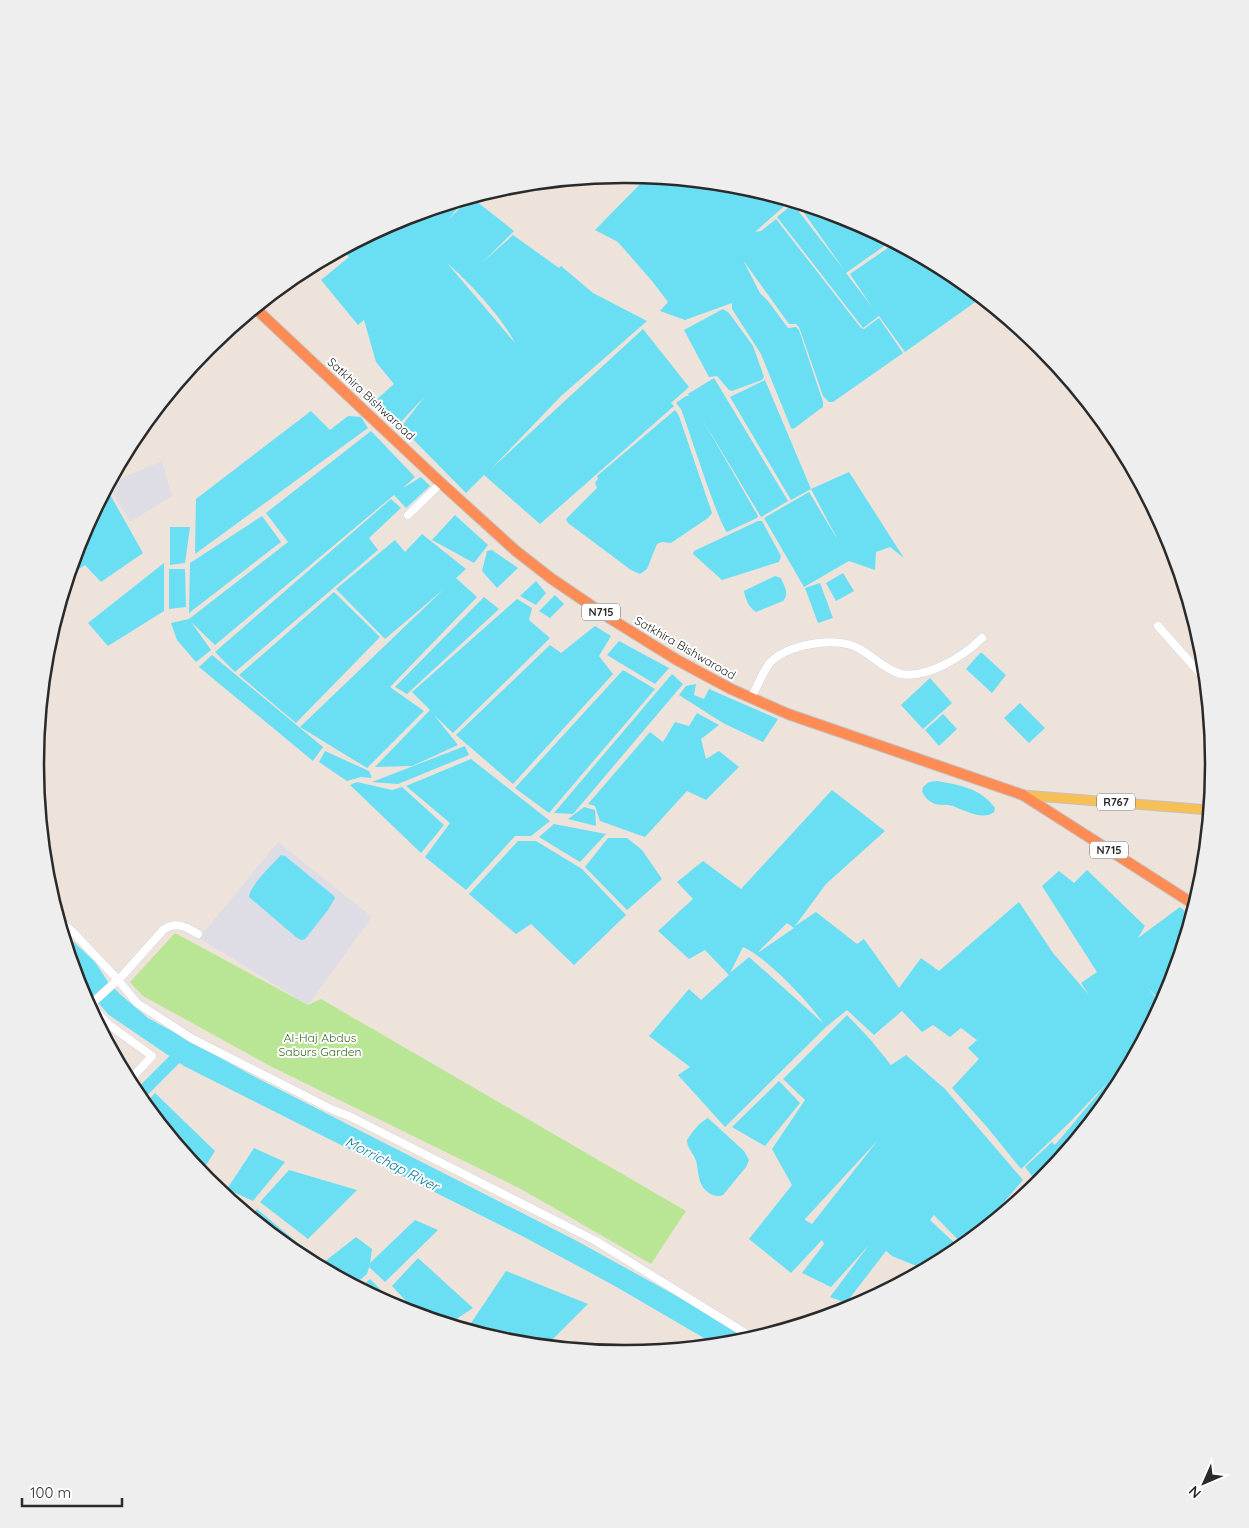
<svg xmlns="http://www.w3.org/2000/svg" width="1249" height="1528" viewBox="0 0 1249 1528" font-family="Quicksand,sans-serif">
<style>
.industrial{fill:#dedce5}
.green{fill:#b9e695}
.water{fill:#6adef3;fill-rule:evenodd}
.lines{fill:none;stroke-linecap:round;stroke-linejoin:round}
.river{stroke:#6adef3;stroke-width:12}
.minor-casing{stroke:#d1d6e4;stroke-width:9}
.major-casing{stroke:#c3c3c3;stroke-width:11}
.highway-casing{stroke:#c3c3c3;stroke-width:12}
.minor{stroke:#fff;stroke-width:8}
.major{stroke:#f6c057;stroke-width:9}
.highway{stroke:#ff8c54;stroke-width:10}
.labels{text-anchor:middle;stroke-width:4;stroke-linejoin:round;paint-order:stroke}
.shield{fill:#fff;stroke:#6a6a6a;stroke-width:1}
.shield-label{font-size:11px;font-weight:bold;fill:#2a2a2a}
.street-label{font-size:12px;fill:#2a2a2a;stroke:#fff}
.park-label{font-size:12px;fill:#316a17;stroke:#fff}
.water-label{font-size:14px;font-style:italic;fill:#087ca0;stroke:#fff}
.rim{fill:none;stroke:#2a2a2a;stroke-width:2.5}
</style>
<rect width="100%" height="100%" fill="#ede3db"/>
<path class="industrial" d="M 162,461 L 172,496 L 130,522 L 111,490 L 104,493 L 110,483 Z
M 278,842 L 372,917 L 308,1005 L 199,938 Z"/>
<path class="green" d="M 175,933 L 308,1005 L 321,999 L 686,1211 L 651,1264 L 521,1189 L 272,1067 L 143,996 L 130,982 Z"/>
<path class="water" d="M 647,177 L 740,186 L 790,201 L 755,232 L 761,231 L 776,219 L 861,328 L 864,329 L 879,318 L 903,353 L 833,402 L 829,402 L 823,396 L 799,327 L 796,324 L 789,324 L 743,260 L 760,293 L 768,301 L 788,328 L 796,327 L 799,330 L 823,402 L 823,407 L 820,409 L 796,427 L 792,429 L 791,428 L 761,354 L 732,309 L 732,303 L 685,320 L 660,311 L 668,302 L 652,281 L 618,242 L 595,230 Z
M 471,197 L 514,231 L 483,262 L 513,235 L 559,268 L 561,266 L 593,293 L 647,321 L 561,396 L 492,468 L 643,329 L 689,387 L 671,403 L 674,406 L 540,524 L 484,475 L 466,493 L 401,427 L 425,396 L 398,425 L 375,401 L 394,384 L 376,362 L 364,320 L 358,325 L 321,280 L 349,257 L 342,250 L 399,219 L 464,200 L 448,220 ZM 447,263 C 470,283 501,316 515,343 Z
M 793,204 L 845,271 L 802,210 L 807,206 L 850,219 L 886,239 L 884,240 L 887,244 L 846,273 L 872,307 L 850,274 L 895,243 L 952,274 L 981,298 L 905,352 L 879,316 L 863,328 L 777,217 Z
M 723,309 L 729,313 L 753,346 L 764,377 L 762,380 L 732,391 L 729,390 L 717,376 L 709,377 L 684,330 Z
M 714,378 L 788,501 L 761,517 L 701,417 L 758,516 L 757,518 L 727,532 C 719,525 688,427 681,409 L 676,403 L 686,396 L 689,396 L 688,394 Z
M 765,380 L 811,489 L 849,472 L 904,558 L 890,547 L 876,552 L 875,570 L 849,561 L 804,587 L 764,518 L 809,492 L 839,542 L 811,489 L 791,500 L 730,397 Z
M 675,410 L 679,416 L 712,513 L 708,518 L 671,543 L 662,542 L 657,544 L 647,569 L 640,574 L 631,570 L 568,523 L 566,519 L 597,488 L 595,483 L 598,479 L 597,476 Z
M 311,411 L 330,430 L 348,416 L 361,417 L 368,428 L 195,554 L 196,499 Z
M 371,431 L 415,477 L 403,488 L 421,477 L 430,486 L 406,508 L 394,495 L 215,645 L 191,622 L 211,650 L 196,662 L 177,640 L 171,623 L 189,619 L 288,542 L 266,513 Z
M 108,491 L 143,553 L 101,582 L 85,565 L 69,576 L 80,538 L 103,494 Z
M 391,499 L 401,508 L 369,538 L 378,550 L 235,672 L 215,652 Z
M 455,515 L 488,545 L 474,563 L 432,540 Z
M 262,516 L 281,542 L 189,613 L 190,563 Z
M 758,521 L 762,521 L 781,556 L 779,562 L 722,580 L 693,554 L 694,551 Z
M 170,527 L 190,527 L 185,563 L 170,565 Z
M 422,534 L 466,569 L 456,578 L 477,597 L 390,687 L 424,711 L 367,768 L 300,727 L 444,589 L 385,639 L 336,589 L 395,540 L 405,552 Z
M 492,550 L 518,568 L 497,588 L 482,571 L 487,551 Z
M 164,563 L 164,611 L 108,646 L 88,623 Z
M 169,569 L 185,569 L 186,607 L 169,609 Z
M 843,573 L 854,591 L 836,601 L 826,583 Z
M 775,576 L 781,578 C 784,586 790,594 783,601 L 756,612 C 749,608 745,598 744,591 Z
M 536,581 L 546,593 L 536,605 L 520,596 Z
M 820,583 L 833,618 L 818,623 L 805,588 Z
M 334,592 L 380,637 L 296,723 L 239,675 Z
M 555,595 L 564,604 L 550,618 L 539,611 Z
M 484,597 L 499,609 L 407,694 L 395,687 Z
M 517,599 L 532,608 L 529,620 L 550,638 L 453,733 L 434,715 L 458,745 L 412,766 L 375,767 L 430,710 L 412,692 Z
M 595,626 L 611,636 L 599,656 L 613,674 L 513,784 L 456,735 L 550,645 L 561,653 Z
M 619,641 L 669,668 L 655,684 L 607,655 Z
M 980,653 L 982,653 L 1006,675 L 992,693 L 966,669 Z
M 212,655 L 323,747 L 313,761 L 199,667 Z
M 623,670 L 655,689 L 549,813 L 515,788 Z
M 672,674 L 683,684 L 573,814 L 554,813 Z
M 930,678 L 952,703 L 923,729 L 901,705 Z
M 696,684 L 694,695 L 704,699 L 709,689 L 778,719 L 763,742 L 723,723 L 679,695 L 686,686 Z
M 1020,703 L 1045,728 L 1029,743 L 1004,718 Z
M 697,713 L 719,725 L 701,739 L 706,759 L 719,751 L 739,767 L 706,800 L 687,791 L 645,837 L 600,821 L 595,806 L 588,804 L 650,732 L 663,742 L 675,722 L 689,726 Z
M 943,714 L 957,729 L 939,746 L 925,730 Z
M 465,746 L 469,755 L 398,784 L 372,782 Z
M 325,751 L 369,771 L 372,778 L 361,777 L 347,781 L 319,762 Z
M 471,759 L 550,821 L 531,836 L 515,836 L 466,890 L 425,857 L 450,823 L 406,786 Z
M 937,781 C 959,785 981,788 995,808 L 994,812 C 984,821 963,810 953,806 C 946,804 939,806 933,803 C 928,801 925,797 922,792 L 923,787 L 929,782 Z
M 357,782 L 392,790 L 402,787 L 444,825 L 421,853 L 350,785 Z
M 832,790 L 885,831 L 826,884 L 795,926 L 816,912 L 857,944 L 864,939 L 899,988 L 921,958 L 939,971 L 1019,902 L 1053,953 L 1089,995 L 1081,983 L 1097,972 L 1042,886 L 1059,871 L 1074,883 L 1087,870 L 1145,926 L 1138,938 L 1180,907 L 1191,916 L 1169,990 L 1162,1002 L 1148,988 L 1161,1004 L 1114,1092 L 1064,1153 L 1059,1149 L 1063,1154 L 1038,1184 L 1025,1167 L 1052,1142 L 1055,1145 L 1108,1082 L 1069,1123 L 1021,1169 L 987,1127 L 952,1088 L 979,1059 L 968,1048 L 977,1040 L 961,1028 L 950,1037 L 933,1025 L 922,1032 L 902,1011 L 874,1035 L 847,1010 L 826,1027 L 725,1127 L 678,1075 L 690,1067 L 649,1036 L 689,989 L 701,1000 L 729,975 L 705,950 L 689,959 L 658,931 L 693,899 L 677,882 L 703,861 L 741,889 ZM 787,923 L 794,928 L 759,952 L 759,951 ZM 743,947 C 765,956 810,1003 823,1023 L 749,957 L 730,973 Z
M 584,807 L 595,810 L 596,826 L 568,819 Z
M 554,824 L 606,834 L 580,862 L 539,837 Z
M 608,838 L 627,838 L 642,850 L 662,879 L 627,910 L 585,867 Z
M 518,841 L 536,841 L 582,869 L 626,915 L 574,965 L 531,924 L 516,934 L 469,894 Z
M 281,855 L 285,856 L 334,896 L 335,898 L 328,910 L 305,939 L 301,940 L 296,937 L 249,897 C 250,885 273,864 281,855 Z
M 62,931 L 95,962 L 108,982 L 121,995 L 148,1018 L 255,1077 L 575,1240 L 713,1316 L 749,1339 L 739,1342 L 716,1345 L 613,1285 L 524,1237 L 184,1066 L 109,1015 L 76,978 Z
M 847,1015 L 869,1038 L 891,1065 L 906,1055 L 945,1089 L 1023,1180 L 977,1234 L 963,1245 L 934,1215 L 930,1220 L 960,1248 L 952,1254 L 924,1269 L 892,1256 L 886,1251 L 846,1303 L 830,1297 L 869,1245 L 831,1287 L 802,1273 L 824,1244 L 822,1240 L 791,1273 L 749,1239 L 792,1185 L 772,1149 L 805,1100 L 783,1079 ZM 878,1140 L 812,1224 L 805,1220 L 805,1219 Z
M 779,1081 L 800,1103 L 765,1146 L 732,1127 Z
M 155,1093 L 215,1151 L 201,1173 L 145,1104 Z
M 708,1118 L 744,1151 L 749,1160 L 746,1167 L 723,1195 C 718,1197 714,1196 709,1193 C 696,1184 700,1171 695,1158 C 692,1152 687,1147 687,1140 C 692,1132 700,1122 708,1118 Z
M 254,1148 L 285,1162 L 253,1201 L 227,1189 Z
M 289,1170 L 357,1190 L 308,1239 L 260,1202 Z
M 257,1209 L 318,1260 L 313,1263 L 297,1254 L 250,1216 Z
M 415,1220 L 438,1230 L 385,1282 L 369,1267 L 367,1274 L 354,1285 L 319,1266 L 356,1237 L 372,1249 L 370,1263 Z
M 418,1258 L 473,1308 L 449,1324 L 419,1315 L 392,1286 Z
M 506,1271 L 588,1304 L 546,1346 L 509,1342 L 467,1329 Z
M 370,1279 L 400,1309 L 360,1288 Z"/>
<g class="lines">
<path class="river" d="M 138,1096 L 179,1055"/>
<defs>
<path id="minor" d="M 408,515 L 441,483
M 1158,626 L 1206,680
M 751,698 C 757,687 762,674 769,664 C 785,644 836,636 858,648 C 872,655 885,670 901,674 C 927,679 964,656 982,638
M 59,920 L 73,932 L 118,980 L 137,1003 L 191,1038 L 333,1110 L 349,1116 L 596,1241 L 753,1338
M 86,1000 L 108,1024 L 152,1056 L 129,1081
M 90,1005 L 123,975 L 164,929 C 178,921 186,927 198,934"/>
<path id="major" d="M 1023,795 L 1209,810"/>
<path id="highway" d="M 255,308 L 441,483 L 516,551 L 552,579 L 611,619 L 677,660 L 731,689 L 788,714 L 1023,795 L 1195,905"/>
</defs>
<use href="#minor" class="minor-casing"/>
<use href="#major" class="major-casing"/>
<use href="#highway" class="highway-casing"/>
<use href="#minor" class="minor"/>
<use href="#major" class="major"/>
<use href="#highway" class="highway"/>
</g>
<g class="labels">
<g class="shield">
<rect x="582" y="603.5" width="38" height="17" rx="4"/>
<rect x="1097" y="793.5" width="38" height="17" rx="4"/>
<rect x="1090" y="841.5" width="38" height="17" rx="4"/>
</g>
<g class="shield-label">
<text x="601" y="616">N715</text>
<text x="1116" y="806">R767</text>
<text x="1109" y="854">N715</text>
</g>
<g class="street-label">
<text transform="translate(371 399) rotate(43)" y="4">Satkhira Bishwaroad</text>
<text transform="translate(685 648) rotate(30)" y="4">Satkhira Bishwaroad</text>
</g>
<g class="park-label">
<text x="320" y="1042">Al-Haj Abdus<tspan x="320" dy="14">Saburs Garden</tspan></text>
</g>
<g class="water-label">
<text transform="translate(392 1164) rotate(27)" y="5">Morrichap River</text>
</g>
</g>
<path d="M0 0H1249V1528H0ZM624 183H625A580 580 0 0 1 1205 763V765A580 580 0 0 1 625 1345H624A580 580 0 0 1 44 765V763A580 580 0 0 1 624 183Z" fill="#eee" fill-rule="evenodd"/>
<path class="rim" d="M624 183H625A580 580 0 0 1 1205 763V765A580 580 0 0 1 625 1345H624A580 580 0 0 1 44 765V763A580 580 0 0 1 624 183Z"/>
<g transform="translate(1204 1483) rotate(225)" stroke="#ffffff" stroke-width="4" paint-order="stroke">
<path d="M0-4L9 19L0 12L-9 19Z" fill="#2a2a2a"/>
<text y="-8" font-size="14" font-weight="bold" text-anchor="middle" fill="#2a2a2a">N</text>
</g>
<path d="M22 1498v8h100v-8" fill="none" stroke="#2a2a2a" stroke-width="2.5"/>
<text x="30" y="1498" font-size="15" fill="#2a2a2a" stroke="#ffffff" stroke-width="4" paint-order="stroke">100 m</text>
</svg>
